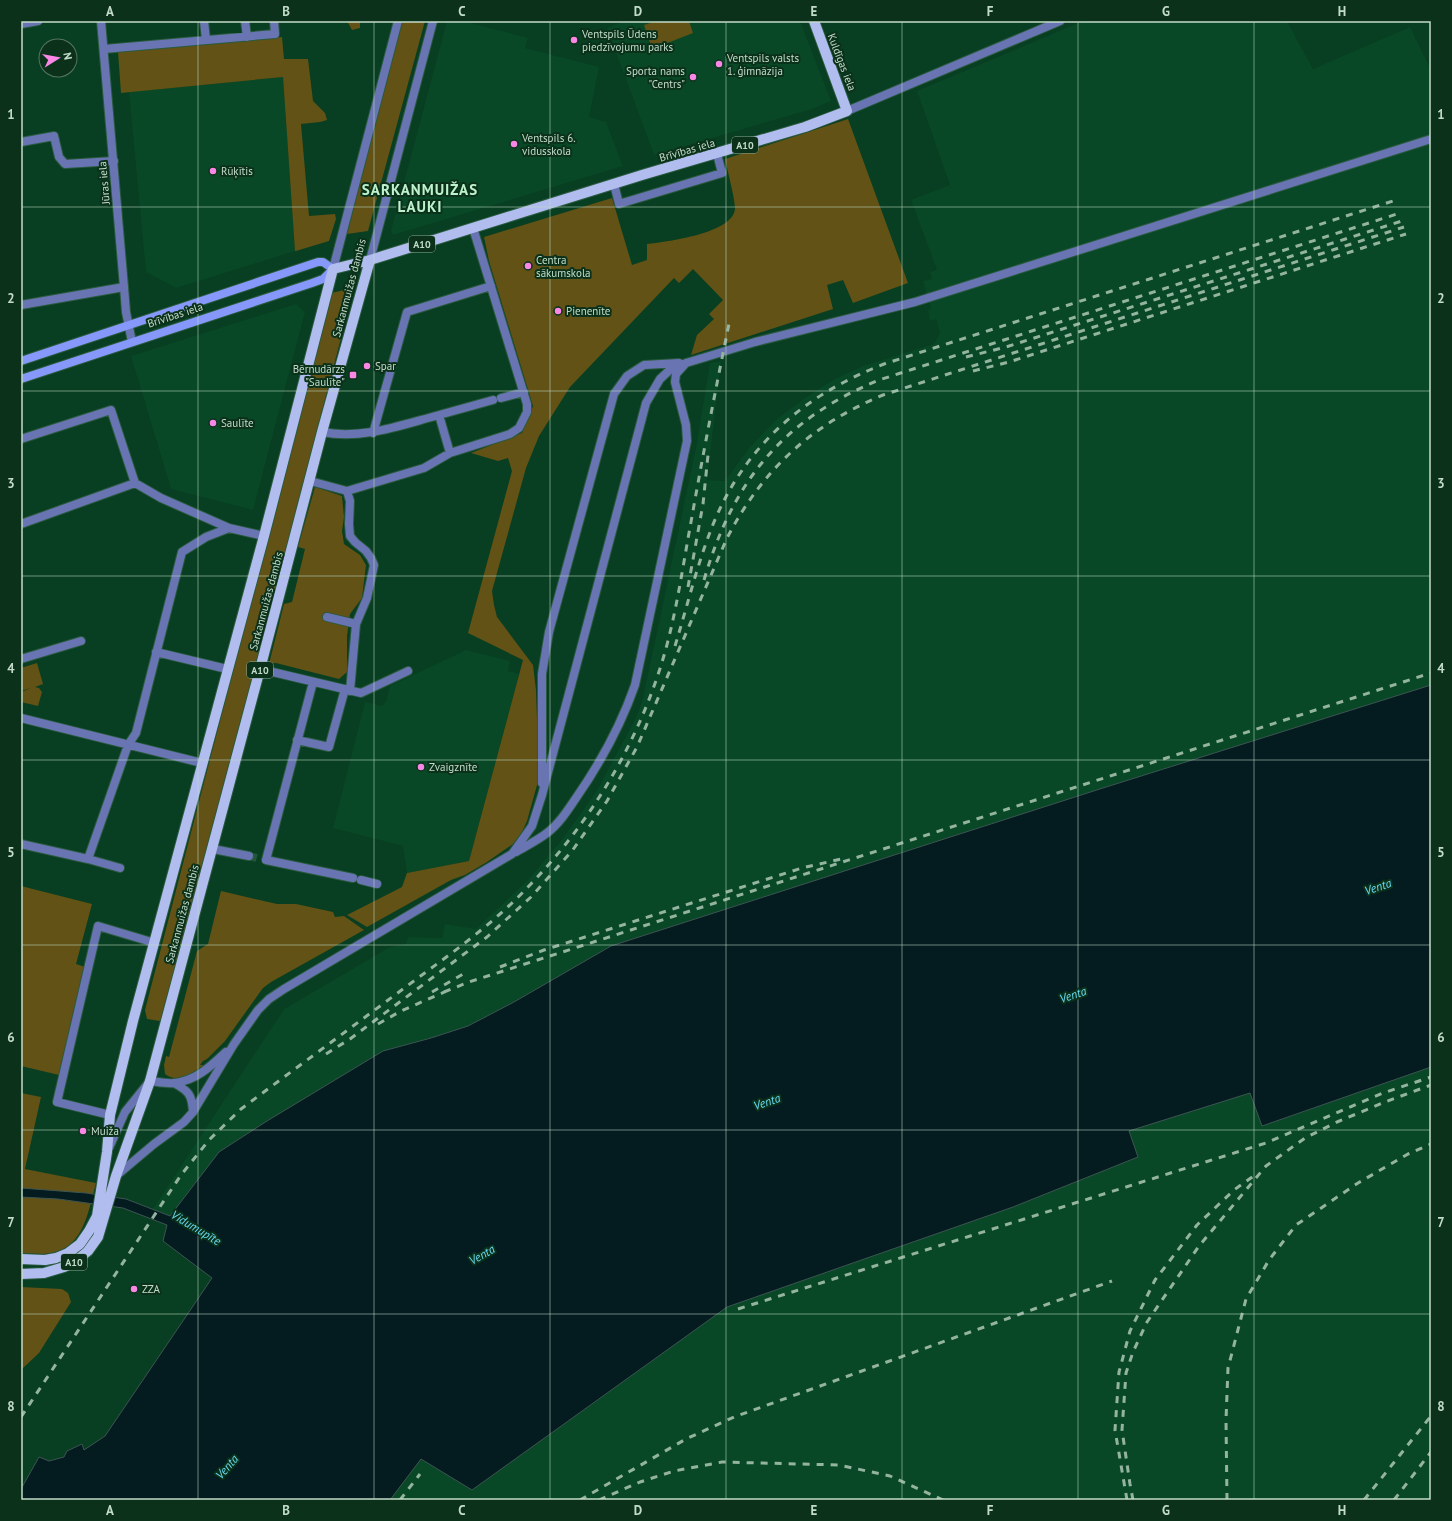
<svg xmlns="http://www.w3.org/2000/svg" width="1452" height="1521" viewBox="0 0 1452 1521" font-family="'PT Sans',sans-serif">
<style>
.built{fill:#084826}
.green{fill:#625215}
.water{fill:#041b1f;stroke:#3d5552}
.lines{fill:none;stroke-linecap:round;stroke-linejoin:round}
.minor-tunnel{stroke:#24563a;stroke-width:8;stroke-dasharray:8 4;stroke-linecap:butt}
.minor-casing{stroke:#2a5a3f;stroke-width:10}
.tertiary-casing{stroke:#2a5a3f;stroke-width:10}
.secondary-casing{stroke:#2a5a3f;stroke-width:10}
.primary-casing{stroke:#2a5a3f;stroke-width:12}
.minor{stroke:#6875b2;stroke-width:8}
.tertiary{stroke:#6875b2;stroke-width:8}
.secondary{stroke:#8699fa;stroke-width:8}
.primary{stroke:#b1bdef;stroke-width:10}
.rail{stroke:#94b4a0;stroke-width:3;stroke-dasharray:7 7;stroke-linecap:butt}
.grid{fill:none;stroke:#c3dcca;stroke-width:1;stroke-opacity:0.55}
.poi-dot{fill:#fa87e6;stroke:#0b311b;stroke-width:1.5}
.labels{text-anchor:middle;stroke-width:4;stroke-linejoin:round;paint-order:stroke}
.shield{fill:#0b311b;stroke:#8ca996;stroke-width:1}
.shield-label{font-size:10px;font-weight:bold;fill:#c3dcca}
.poi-label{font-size:11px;fill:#c3dcca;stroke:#0b311b;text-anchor:start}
.street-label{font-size:11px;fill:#c3dcca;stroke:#0b311b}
.water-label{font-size:12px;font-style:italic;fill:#67daf3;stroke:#0b311b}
.district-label{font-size:15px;font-weight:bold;letter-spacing:1px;fill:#bdf2cd;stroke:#0b311b}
.neatline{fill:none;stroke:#c3dcca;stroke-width:1.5}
.grid-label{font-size:13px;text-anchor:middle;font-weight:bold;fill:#c3dcca}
</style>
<rect width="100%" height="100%" fill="#083e21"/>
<path class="built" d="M 447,21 L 463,21 L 528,38 L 525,48 L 599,67 L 589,117 L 606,122 L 623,166 L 393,235 L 391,231 Z
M 624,21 L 800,21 L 831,101 L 812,109 L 654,155 L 607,28 Z
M 1083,21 L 1287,21 L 1313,69 L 1410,27 L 1431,70 L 1431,685 L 1103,788 L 611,946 L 514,1002 L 468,1026 L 431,1038 L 383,1051 L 267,1121 L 219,1152 L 169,1217 L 151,1212 L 284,1009 L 390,947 L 406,944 L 408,937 L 442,938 L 445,924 L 476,929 L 528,880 L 561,841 L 596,792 L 636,718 L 643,698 L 697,443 L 710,363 L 721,361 L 707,480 L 725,481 L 749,448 L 777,419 L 805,398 L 833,380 L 863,366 L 934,344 L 940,333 L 936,319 L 930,321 L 928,310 L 931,309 L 923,281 L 932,279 L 930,272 L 937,270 L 911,200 L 950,185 L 917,91 Z
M 283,77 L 295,251 L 176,288 L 146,272 L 129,92 Z
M 296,304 L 305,312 L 253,510 L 171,489 L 131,356 Z
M 466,650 L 510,661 L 508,671 L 519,674 L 469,861 L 407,873 L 403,846 L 333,828 L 365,702 L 382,706 L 386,702 L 390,686 Z
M 1431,1067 L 1431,1500 L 390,1500 L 421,1458 L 472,1490 L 727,1307 L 1013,1207 L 1138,1157 L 1128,1131 L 1251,1092 L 1262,1126 Z"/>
<path class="green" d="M 347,21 L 360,21 L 360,28 L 352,30 Z
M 402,21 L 425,21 L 368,231 L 347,234 Z
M 656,21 L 689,21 L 693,33 L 652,49 L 644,25 Z
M 282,37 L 284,59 L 308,59 L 313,101 L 325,113 L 327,120 L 320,122 L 301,124 L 309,216 L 335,214 L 336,219 L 329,241 L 296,251 L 295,251 L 283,77 L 121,93 L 118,52 Z
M 848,119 L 908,283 L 853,303 L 843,280 L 827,285 L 833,309 L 691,355 L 697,335 L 714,319 L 709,314 L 723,300 L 693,269 L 679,283 L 674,278 L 570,387 L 539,436 L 526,468 L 492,591 L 494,605 L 497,617 L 533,665 L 536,690 L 539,778 L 527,821 L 522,832 L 513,844 L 487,862 L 465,875 L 451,880 L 367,927 L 347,915 L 402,887 L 407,873 L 469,861 L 523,660 L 468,633 L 512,471 L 508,458 L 498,461 L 471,453 L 522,433 L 533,406 L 489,261 L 484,237 L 612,198 L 632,265 L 647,260 L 647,244 C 666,242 735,233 735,208 C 734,195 728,173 725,159 Z
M 354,288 L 165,1014 L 160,1021 L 147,1019 L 145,1010 L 331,293 Z
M 315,487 L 342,496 L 344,517 L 342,531 L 344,544 L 360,555 L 366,565 L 362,598 L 350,614 L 347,636 L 347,672 L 339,679 L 276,663 L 270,664 L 270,660 L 284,604 L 292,602 L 305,549 L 298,547 Z
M 37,663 L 43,684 L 35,687 L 39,688 L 42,692 L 38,706 L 21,702 L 21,692 L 31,688 L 21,691 L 21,668 Z
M 21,886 L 92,904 L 76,964 L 85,967 L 59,1075 L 21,1066 Z
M 221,891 L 277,904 L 296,904 L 333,912 L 335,917 L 344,916 L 364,930 L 271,982 L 263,988 L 225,1041 L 207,1059 L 203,1061 L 200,1065 L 204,1065 C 193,1073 177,1084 165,1074 L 164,1065 L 166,1056 L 169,1057 L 197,951 L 208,944 Z
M 21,1093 L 41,1097 L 25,1169 L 96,1183 C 88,1213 83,1253 43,1254 C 36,1254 28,1253 21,1253 Z
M 21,1287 L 62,1289 L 68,1293 L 71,1302 L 39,1353 L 21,1370 Z"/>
<path class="water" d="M 1431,685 L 1431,1067 L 1262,1126 L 1250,1093 L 1129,1131 L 1138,1157 L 1013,1207 L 727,1307 L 472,1490 L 421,1459 L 390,1500 L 21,1500 L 21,1489 L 39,1457 L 49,1461 L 64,1457 L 67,1451 L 82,1444 L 84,1450 L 105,1436 L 212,1278 L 163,1241 L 167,1225 L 123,1208 L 58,1199 L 21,1197 L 21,1188 L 86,1193 L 126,1199 L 170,1216 L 219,1152 L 267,1121 L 383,1051 L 431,1038 L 468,1026 L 514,1002 L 611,946 L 1103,788 Z"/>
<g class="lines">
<path class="minor-tunnel" d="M 249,856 L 257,858"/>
<defs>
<path id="minor" d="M 204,21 L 206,40
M 245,21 L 247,37
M 21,24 L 38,21
M 104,49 L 275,34 L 274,21
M 847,111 L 1060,21
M 21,142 L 54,136 L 59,157 L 65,164 L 114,161
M 614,184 L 619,204 L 722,173 L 717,154
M 21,305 L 124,287
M 501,398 L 524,392
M 439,415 L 493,400
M 322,432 C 362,440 401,425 439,415 L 450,453
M 373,433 L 407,312 L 491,286
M 21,439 L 111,410 L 135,483 L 161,498 L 229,528
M 310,481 L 347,491 L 424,468 L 450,453 L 510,434 L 519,428 L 527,412 L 527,404 L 473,228
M 347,491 L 350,501 L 349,524 L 350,536 L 355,542 L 366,551 L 371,558 L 374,565 L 367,598 L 356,624 L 350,691
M 21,524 L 135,483
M 327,617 L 356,624
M 156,652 L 227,669
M 21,659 L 81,641
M 260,669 L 361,693 L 408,671
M 313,682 L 266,860 L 353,878
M 21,718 L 202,763
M 297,740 L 329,747 L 345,689
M 542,783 L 542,674 L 549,632 L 614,394 L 627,376 L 644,365 L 679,363
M 21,844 L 88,859 L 120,868
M 213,849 L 249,856
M 516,852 C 526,846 538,840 547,833 C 559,824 568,810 576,798 C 601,762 621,725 635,685 L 687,441 L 686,425 L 675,382 L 676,374 L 686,363
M 88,859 L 128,745 L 136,733 L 182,552 L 206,537 L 229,528 L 264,536
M 361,880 L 377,884
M 174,1083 C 189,1091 192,1095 193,1112
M 110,1115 L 57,1102 L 98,926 L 155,943
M 109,1148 L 125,1112 L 150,1081 C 158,1082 167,1084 175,1083 C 197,1080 211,1066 226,1052
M 116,1176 L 154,1144 L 184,1122 L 193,1112 L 234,1044 L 258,1010 L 269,999 L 284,989 L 512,854 L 532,826 L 542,795 L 646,403 L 660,379 L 673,367 L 755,342 L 915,302 L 1431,139"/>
<path id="tertiary" d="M 101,21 L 124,287 L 126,312 L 132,342
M 370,260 L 433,21
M 333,269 L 398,21"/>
<path id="secondary" d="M 21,361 L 318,262 L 323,262 L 333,269 L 323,279 L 312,283 L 21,379"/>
<path id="primary" d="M 21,1259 L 45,1260 L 56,1258 L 68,1253 L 80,1244 L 89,1231 L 97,1216 L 107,1152 L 110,1115 L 133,1021 L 264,536 L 333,269 L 370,260 L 642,175 L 805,127 L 847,111 L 814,21
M 21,1274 L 44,1273 L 64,1267 L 77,1260 L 88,1251 L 98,1237 L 116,1176 L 150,1081 L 260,669 L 322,432 L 370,260"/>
</defs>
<use href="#minor" class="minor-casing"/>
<use href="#tertiary" class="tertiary-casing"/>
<use href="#secondary" class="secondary-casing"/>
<use href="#primary" class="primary-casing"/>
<use href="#minor" class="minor"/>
<use href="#tertiary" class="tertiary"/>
<use href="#secondary" class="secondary"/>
<use href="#primary" class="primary"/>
<path class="rail" d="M 966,357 L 1006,347 L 1402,221
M 973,371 L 1009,362 L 1406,234
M 704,580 C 733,481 782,420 879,380 L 1400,213
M 688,587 L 703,504 L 708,455
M 675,646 C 687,607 697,565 712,527 C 744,446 804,395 884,364 L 1396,200
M 500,967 L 544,950 L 802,868 L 841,859
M 432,992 L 463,974
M 444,992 L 469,982 L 1431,673
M 378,1024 L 401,1011 L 449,990
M 326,1054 L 350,1039 L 487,937 L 531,897 L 572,851 L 607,801 L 637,747 L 727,538 C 763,469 811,425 883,395 L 1404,227
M 738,1309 L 1266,1143 L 1383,1093 L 1431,1077
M 21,1417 L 181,1175 L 209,1140 L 241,1109 C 296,1068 352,1027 407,986 C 449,955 492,925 528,887 C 592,821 640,740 665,652 C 677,609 683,565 691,522 C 703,454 716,387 730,319
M 400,1500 L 420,1474
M 580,1500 L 686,1439 L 734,1417 L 1112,1281
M 599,1500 L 640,1482 L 674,1471 L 722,1462 L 839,1465 L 890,1476 L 943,1500
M 1127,1500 L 1115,1430 L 1119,1372 L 1130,1331 L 1155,1280 L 1197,1225 L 1234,1190 L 1255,1175
M 1133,1500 L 1130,1484 L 1122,1430 L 1126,1373 L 1133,1352 L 1147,1322 L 1199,1246 L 1266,1166 L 1305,1138 L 1337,1122 L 1385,1102 L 1431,1085
M 1227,1500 L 1226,1420 L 1228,1368 L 1246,1299 L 1269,1260 L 1296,1225 L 1358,1183 L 1408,1154 L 1431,1144
M 1364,1500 L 1431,1416
M 1394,1500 L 1431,1452"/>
</g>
<path class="grid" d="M 198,21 L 198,1500M 374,21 L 374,1500M 550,21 L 550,1500M 726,21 L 726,1500M 902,21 L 902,1500M 1078,21 L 1078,1500M 1254,21 L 1254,1500M 21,207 L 1431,207M 21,391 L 1431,391M 21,576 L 1431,576M 21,760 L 1431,760M 21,945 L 1431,945M 21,1130 L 1431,1130M 21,1314 L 1431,1314"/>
<g class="poi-dot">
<circle cx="574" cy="40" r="4"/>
<circle cx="719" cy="64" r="4"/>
<circle cx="693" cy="77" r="4"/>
<circle cx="514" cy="144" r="4"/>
<circle cx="213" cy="171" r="4"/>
<circle cx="528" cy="266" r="4"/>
<circle cx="558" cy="311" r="4"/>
<circle cx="367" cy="366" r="4"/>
<rect x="349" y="371" width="8" height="8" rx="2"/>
<circle cx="213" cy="423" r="4"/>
<circle cx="421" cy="767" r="4"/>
<circle cx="83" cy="1131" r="4"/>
<circle cx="134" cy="1289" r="4"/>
</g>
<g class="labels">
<g class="shield">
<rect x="732" y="137" width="26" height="16" rx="3"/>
<rect x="409" y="236" width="26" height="16" rx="3"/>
<rect x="247" y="662" width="26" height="16" rx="3"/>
<rect x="61" y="1254" width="26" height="16" rx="3"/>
</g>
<g class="shield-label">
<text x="745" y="149">A10</text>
<text x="422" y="248">A10</text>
<text x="260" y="674">A10</text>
<text x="74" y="1266">A10</text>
</g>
<g class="poi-label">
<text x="582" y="38">Ventspils Ūdens<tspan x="582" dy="13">piedzīvojumu parks</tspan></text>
<text x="727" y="62">Ventspils valsts<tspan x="727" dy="13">1. ģimnāzija</tspan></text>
<text x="685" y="75" text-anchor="end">Sporta nams<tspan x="685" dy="13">"Centrs"</tspan></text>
<text x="522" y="142">Ventspils 6.<tspan x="522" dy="13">vidusskola</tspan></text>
<text x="221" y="175">Rūķītis</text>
<text x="536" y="264">Centra<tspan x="536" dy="13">sākumskola</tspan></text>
<text x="566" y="315">Pienenīte</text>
<text x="375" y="370">Spar</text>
<text x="345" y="373" text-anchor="end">Bērnudārzs<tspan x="345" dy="13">"Saulīte"</tspan></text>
<text x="221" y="427">Saulīte</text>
<text x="429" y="771">Zvaigznīte</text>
<text x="91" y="1135">Muiža</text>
<text x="142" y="1293">ZZA</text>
</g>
<g class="street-label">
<text transform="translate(842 62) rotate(69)" y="4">Kuldīgas iela</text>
<text transform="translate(687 150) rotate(-16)" y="4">Brīvības iela</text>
<text transform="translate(104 183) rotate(-95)" y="4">Jūras iela</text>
<text transform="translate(349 288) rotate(-75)" y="4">Sarkanmuižas dambis</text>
<text transform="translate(175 315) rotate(-18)" y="4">Brīvības iela</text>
<text transform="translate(266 601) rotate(-75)" y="4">Sarkanmuižas dambis</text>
<text transform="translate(182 914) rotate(-75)" y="4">Sarkanmuižas dambis</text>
</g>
<g class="water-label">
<text transform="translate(1378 887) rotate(-19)" y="4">Venta</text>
<text transform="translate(1073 995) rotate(-19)" y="4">Venta</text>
<text transform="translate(767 1102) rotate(-19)" y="4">Venta</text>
<text transform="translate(196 1228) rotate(31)" y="4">Vidumupīte</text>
<text transform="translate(482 1255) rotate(-30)" y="4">Venta</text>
<text transform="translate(227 1467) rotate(-49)" y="4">Venta</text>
</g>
<g class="district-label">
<text x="420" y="195">SARKANMUIŽAS<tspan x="420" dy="17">LAUKI</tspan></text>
</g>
</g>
<rect width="1452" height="1521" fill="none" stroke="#0b311b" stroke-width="44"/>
<g transform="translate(58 58) rotate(79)"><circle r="19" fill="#0b311b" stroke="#557561"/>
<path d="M0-3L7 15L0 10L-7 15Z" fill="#fa87e6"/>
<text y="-6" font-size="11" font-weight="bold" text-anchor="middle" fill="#c3dcca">N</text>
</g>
<rect x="22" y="22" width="1408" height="1477" class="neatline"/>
<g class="grid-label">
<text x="110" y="16">A</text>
<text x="286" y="16">B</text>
<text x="462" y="16">C</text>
<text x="638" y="16">D</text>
<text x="814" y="16">E</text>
<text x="990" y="16">F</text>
<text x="1166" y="16">G</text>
<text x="1342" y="16">H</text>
<text x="11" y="119">1</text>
<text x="1441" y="119">1</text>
<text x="11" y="303">2</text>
<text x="1441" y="303">2</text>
<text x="11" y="488">3</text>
<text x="1441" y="488">3</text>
<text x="11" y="673">4</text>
<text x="1441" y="673">4</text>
<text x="11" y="857">5</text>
<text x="1441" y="857">5</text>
<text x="11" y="1042">6</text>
<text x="1441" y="1042">6</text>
<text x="11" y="1227">7</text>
<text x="1441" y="1227">7</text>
<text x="11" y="1411">8</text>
<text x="1441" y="1411">8</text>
<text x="110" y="1515">A</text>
<text x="286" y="1515">B</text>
<text x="462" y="1515">C</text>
<text x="638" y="1515">D</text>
<text x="814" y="1515">E</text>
<text x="990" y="1515">F</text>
<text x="1166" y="1515">G</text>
<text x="1342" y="1515">H</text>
</g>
</svg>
